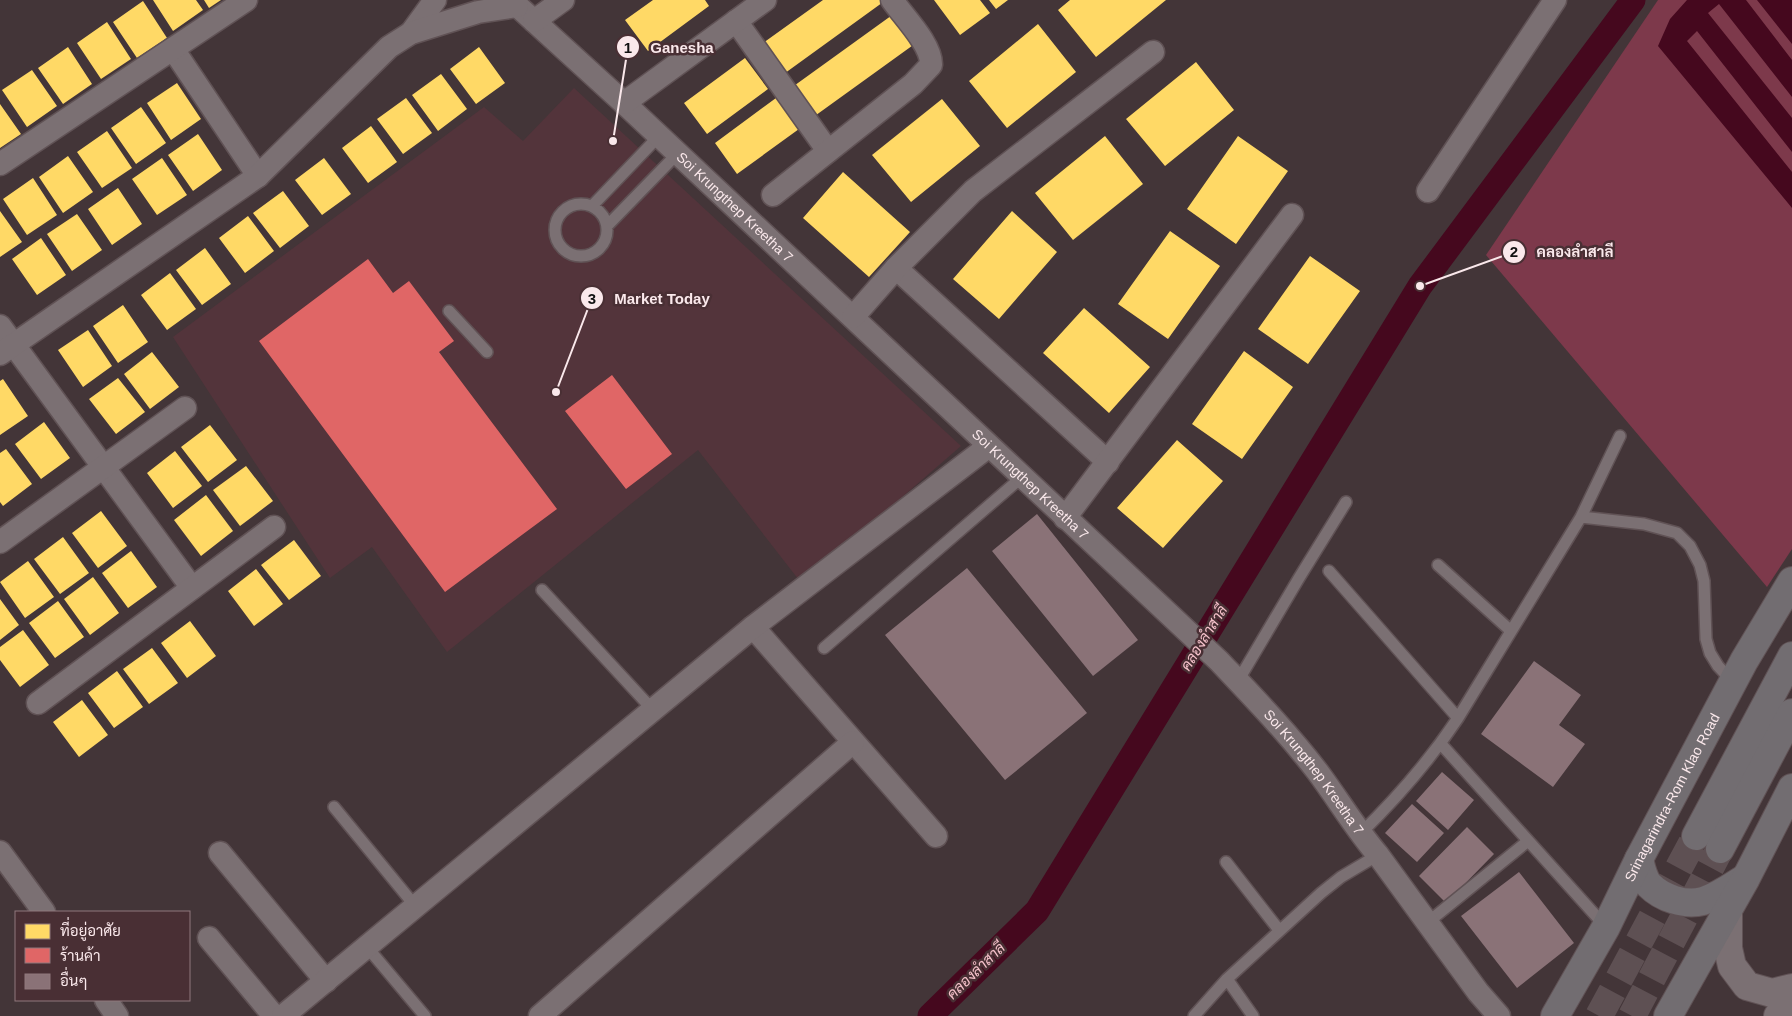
<svg xmlns="http://www.w3.org/2000/svg" width="1792" height="1016" viewBox="0 0 1792 1016" font-family="Arial,Sarabun,sans-serif">
<style>
.built{fill:#53343b}
.green{fill:#7d394b}
.water{fill:#45081e}
.homes{fill:#ffd966}
.shops{fill:#e06666}
.lines{fill:none;stroke-linecap:round;stroke-linejoin:round}
.canal{stroke:#45081e;stroke-width:25}
.building{fill:#8a7277}
.primary-tunnel{stroke:#5e5053;stroke-width:28;stroke-dasharray:28 14;stroke-linecap:butt}
.service-casing{stroke:#605255;stroke-width:14}
.minor-casing{stroke:#605255;stroke-width:25}
.secondary-casing{stroke:#605255;stroke-width:30}
.primary-casing{stroke:#605255;stroke-width:30}
.service{stroke:#7b7073;stroke-width:11}
.minor{stroke:#7b7073;stroke-width:22}
.secondary{stroke:#7b7073;stroke-width:28}
.primary{stroke:#726d71;stroke-width:28}
.labels{text-anchor:middle;stroke-width:5;stroke-linejoin:round;paint-order:stroke}
.street-label{font-size:14px;fill:#fae8eb;stroke:#492f34}
.water-label{font-size:15px;font-style:italic;fill:#f7c3cc;stroke:#492f34}
.leader{fill:none;stroke:#fae8eb;stroke-width:2}
.callout-dot{fill:#fae8eb;stroke:#492f34;stroke-width:2}
.mark-label{font-size:15px;text-anchor:middle;font-weight:bold;fill:#111}
.callout-label{font-size:15px;text-anchor:middle;font-weight:bold;fill:#fae8eb;stroke:#492f34;stroke-width:5;stroke-linejoin:round;paint-order:stroke}
</style>
<rect width="100%" height="100%" fill="#433538"/>
<path class="built" d="M 574,88 L 961,446 L 802,584 L 698,450 L 447,652 L 372,547 L 330,578 L 173,337 L 484,107 L 523,141 Z"/>
<path class="green" d="M 1658,0 L 1792,0 L 1792,549 L 1767,587 L 1486,255 Z"/>
<path class="water" d="M 1687,0 L 1746,0 L 1792,60 L 1792,97 L 1719,4 L 1708,13 L 1792,118 L 1792,152 L 1697,31 L 1687,41 L 1792,172 L 1792,208 L 1658,46 L 1670,19 Z
M 1757,0 L 1792,0 L 1792,44 Z"/>
<path class="homes" d="M 153,0 L 196,0 L 203,10 L 173,31 Z
M 204,0 L 221,0 L 209,8 Z
M 653,0 L 705,0 L 709,6 L 648,51 L 625,20 Z
M 823,0 L 886,0 L 781,76 L 759,46 Z
M 934,0 L 980,0 L 990,13 L 960,35 Z
M 989,0 L 1008,0 L 996,9 Z
M 1070,0 L 1166,0 L 1096,57 L 1058,10 Z
M 143,1 L 167,38 L 137,58 L 113,22 Z
M 895,13 L 916,43 L 812,118 L 791,88 Z
M 107,22 L 131,59 L 101,79 L 77,43 Z
M 1038,24 L 1076,72 L 1007,128 L 969,81 Z
M 68,47 L 92,84 L 63,104 L 38,68 Z
M 479,47 L 505,83 L 476,104 L 450,69 Z
M 745,58 L 768,89 L 707,134 L 684,103 Z
M 1196,62 L 1234,110 L 1165,166 L 1126,119 Z
M 32,70 L 57,106 L 27,127 L 2,90 Z
M 441,74 L 467,109 L 438,131 L 412,95 Z
M 177,83 L 201,119 L 171,140 L 147,103 Z
M 406,98 L 432,133 L 403,154 L 377,119 Z
M 776,98 L 799,129 L 737,174 L 715,143 Z
M 942,99 L 980,146 L 911,202 L 872,155 Z
M 0,104 L 21,134 L 0,148 Z
M 141,107 L 166,143 L 136,164 L 111,128 Z
M 371,126 L 397,162 L 368,183 L 342,148 Z
M 107,131 L 132,168 L 102,188 L 77,152 Z
M 198,134 L 222,170 L 193,191 L 168,155 Z
M 1105,136 L 1143,184 L 1073,240 L 1035,193 Z
M 1238,136 L 1288,171 L 1236,244 L 1187,209 Z
M 68,156 L 93,192 L 63,213 L 39,177 Z
M 162,158 L 187,195 L 157,215 L 132,179 Z
M 324,158 L 351,194 L 322,215 L 295,180 Z
M 843,172 L 910,232 L 869,277 L 803,218 Z
M 33,178 L 57,215 L 27,235 L 3,199 Z
M 118,188 L 142,224 L 112,245 L 88,209 Z
M 283,191 L 309,226 L 280,248 L 253,213 Z
M 0,211 L 22,242 L 0,257 Z
M 1012,211 L 1057,252 L 999,319 L 953,279 Z
M 77,214 L 102,250 L 72,271 L 47,234 Z
M 248,216 L 274,251 L 245,273 L 219,238 Z
M 1170,231 L 1220,266 L 1168,339 L 1118,304 Z
M 41,238 L 66,275 L 37,295 L 12,259 Z
M 205,248 L 231,284 L 202,305 L 176,270 Z
M 1310,256 L 1360,291 L 1308,364 L 1258,329 Z
M 170,273 L 196,309 L 167,330 L 141,295 Z
M 123,305 L 148,342 L 118,363 L 93,326 Z
M 1084,308 L 1150,367 L 1109,413 L 1043,353 Z
M 88,330 L 112,366 L 83,387 L 58,350 Z
M 1244,351 L 1293,387 L 1242,459 L 1192,424 Z
M 152,352 L 179,387 L 150,409 L 124,374 Z
M 118,378 L 145,412 L 116,434 L 89,399 Z
M 3,379 L 28,416 L 0,435 L 0,381 Z
M 44,422 L 70,458 L 41,479 L 15,444 Z
M 210,425 L 237,460 L 208,482 L 181,447 Z
M 1177,440 L 1223,481 L 1163,548 L 1117,508 Z
M 6,449 L 32,484 L 3,506 L 0,502 L 0,453 Z
M 175,451 L 202,486 L 173,508 L 147,473 Z
M 246,466 L 273,501 L 240,526 L 213,490 Z
M 206,495 L 233,531 L 201,556 L 174,520 Z
M 101,511 L 127,546 L 98,568 L 72,533 Z
M 63,537 L 89,573 L 60,594 L 34,559 Z
M 294,540 L 321,576 L 289,600 L 261,565 Z
M 131,551 L 157,587 L 128,608 L 102,573 Z
M 28,561 L 54,597 L 25,618 L 0,582 Z
M 256,569 L 283,604 L 254,626 L 228,591 Z
M 93,577 L 119,613 L 90,635 L 64,599 Z
M 0,599 L 19,625 L 0,640 Z
M 58,601 L 84,637 L 55,658 L 29,623 Z
M 190,621 L 216,656 L 187,678 L 161,643 Z
M 23,630 L 49,665 L 20,687 L 0,660 L 0,647 Z
M 152,648 L 178,683 L 149,704 L 123,669 Z
M 117,671 L 143,707 L 114,728 L 88,693 Z
M 82,700 L 108,735 L 79,757 L 53,722 Z"/>
<path class="shops" d="M 368,259 L 393,293 L 409,281 L 454,341 L 439,352 L 557,509 L 445,592 L 259,341 Z
M 612,375 L 672,454 L 626,489 L 565,411 Z"/>
<g class="lines">
<path class="canal" d="M 930,1016 L 1037,911 L 1420,286 L 1633,0"/>
</g>
<path class="building" d="M 1037,514 L 1138,640 L 1093,676 L 992,551 Z
M 967,568 L 1087,713 L 1005,780 L 885,635 Z
M 1534,661 L 1581,695 L 1559,725 L 1585,744 L 1553,787 L 1481,734 Z
M 1442,772 L 1474,800 L 1448,830 L 1416,801 Z
M 1412,804 L 1444,833 L 1417,862 L 1385,833 Z
M 1467,827 L 1494,854 L 1446,903 L 1419,876 Z
M 1519,872 L 1574,943 L 1517,988 L 1461,916 Z"/>
<g class="lines">
<path class="primary-tunnel" d="M 1599,1016 L 1696,836
M 1632,1016 L 1720,849"/>
<defs>
<path id="service" d="M555 230a26 26 0 1 1 52 0a26 26 0 1 1-52 0Z
M 592,206 L 659,136
M 607,226 L 678,153
M 449,311 L 487,352
M 1581,517 L 1644,524 L 1677,533 L 1690,546 L 1700,565 L 1704,581 L 1706,639 L 1710,653 L 1718,666 L 1732,681
M 1438,565 L 1511,631
M 1329,571 L 1458,718
M 542,590 L 653,710
M 824,648 L 1022,477
M 1238,681 L 1299,578 L 1346,502
M 1441,744 L 1606,927
M 334,807 L 416,907
M 1360,834 C 1397,798 1430,760 1458,718 L 1581,517 L 1620,436
M 1226,862 L 1279,930
M 1427,923 L 1528,841
M 367,947 L 425,1016
M 1194,1016 L 1227,979
M 1253,1016 L 1227,979 L 1321,893 L 1341,877 L 1378,855"/>
<g id="minor">
<path id="s1" d="M 511,0 L 624,103 L 1219,661 C 1253,697 1287,732 1317,771 C 1338,799 1355,828 1378,855 L 1478,992 L 1499,1016"/>
<path d="M 534,21 L 563,0"/>
<path d="M 736,21 L 828,151"/>
<path d="M 411,33 L 435,0"/>
<path d="M 173,49 L 258,176"/>
<path d="M 624,103 L 765,0"/>
<path d="M 0,164 L 246,0"/>
<path d="M 1428,191 L 1555,0"/>
<path d="M 773,195 L 913,84 L 931,65 C 932,45 904,17 892,0"/>
<path d="M 896,268 L 1108,462"/>
<path d="M 853,317 L 896,268 L 973,191 L 1153,52"/>
<path d="M 0,326 L 192,588"/>
<path d="M 0,354 L 258,176 L 389,47 L 411,33 L 478,12 L 517,6"/>
<path d="M 1065,518 L 1292,215"/>
<path d="M 0,542 L 185,408"/>
<path d="M 753,627 L 936,836"/>
<path d="M 38,703 L 274,527"/>
<path d="M 0,852 L 44,912"/>
<path d="M 220,853 L 326,981"/>
<path d="M 209,938 L 274,1016"/>
<path d="M 106,1000 L 117,1016"/>
<path d="M 283,1016 L 753,627 L 989,446"/>
<path d="M 540,1016 L 853,742"/>
</g>
<path id="secondary" d="M 1728,911 L 1728,948 L 1732,966 L 1747,986 L 1772,993 L 1792,988
M 1778,1016 L 1792,1006"/>
<g id="primary">
<path d="M 1696,836 L 1792,656"/>
<path d="M 1720,849 L 1792,713"/>
<path d="M 1639,859 C 1641,867 1643,878 1649,885 C 1662,898 1685,906 1703,901 C 1719,896 1731,887 1745,878"/>
<path id="s2" d="M 1555,1016 L 1606,927 L 1639,859 L 1744,661 L 1792,581"/>
<path d="M 1668,1016 L 1746,878 L 1792,788"/>
</g>
</defs>
<use href="#service" class="service-casing"/>
<use href="#minor" class="minor-casing"/>
<use href="#secondary" class="secondary-casing"/>
<use href="#primary" class="primary-casing"/>
<use href="#service" class="service"/>
<use href="#minor" class="minor"/>
<use href="#secondary" class="secondary"/>
<use href="#primary" class="primary"/>
</g>
<g class="labels">
<g class="street-label">
<text dy="5" stroke="none"><textPath href="#s1" startOffset="305">Soi Krungthep Kreetha 7</textPath></text>
<text dy="5" stroke="none"><textPath href="#s1" startOffset="710">Soi Krungthep Kreetha 7</textPath></text>
<text dy="5" stroke="none"><textPath href="#s1" startOffset="1115">Soi Krungthep Kreetha 7</textPath></text>
<text dy="5" stroke="none"><textPath href="#s2" startOffset="248">Srinagarindra-Rom Klao Road</textPath></text>
</g>
<g class="water-label">
<text transform="translate(1204 638) rotate(-58)" y="5">คลองลำสาลี</text>
<text transform="translate(976 971) rotate(-44)" y="5">คลองลำสาลี</text>
</g>
</g>
<path class="leader" d="M613 141L628 47M1420 286L1514 252M556 392L592 298"/>
<g class="callout-dot">
<circle cx="613" cy="141" r="5"/>
<circle cx="1420" cy="286" r="5"/>
<circle cx="556" cy="392" r="5"/>
<circle cx="628" cy="47" r="12"/>
<circle cx="1514" cy="252" r="12"/>
<circle cx="592" cy="298" r="12"/>
</g>
<g class="mark-label">
<text x="628" y="53">1</text>
<text x="1514" y="257">2</text>
<text x="592" y="304">3</text>
</g>
<g class="callout-label">
<text x="682" y="53">Ganesha</text>
<text x="1575" y="257">คลองลำสาลี</text>
<text x="662" y="304">Market Today</text>
</g>
<rect x="15" y="911" width="175" height="90" fill="#492f34" stroke="#90797d"/>
<rect x="25" y="924" width="25" height="15" fill="#ffd966" stroke="#90797d"/>
<text x="60" y="936" font-size="15" fill="#fae8eb">ที่อยู่อาศัย</text>
<rect x="25" y="948" width="25" height="15" fill="#e06666" stroke="#90797d"/>
<text x="60" y="961" font-size="15" fill="#fae8eb">ร้านค้า</text>
<rect x="25" y="974" width="25" height="15" fill="#8a7277" stroke="#90797d"/>
<text x="60" y="986" font-size="15" fill="#fae8eb">อื่นๆ</text>
</svg>
